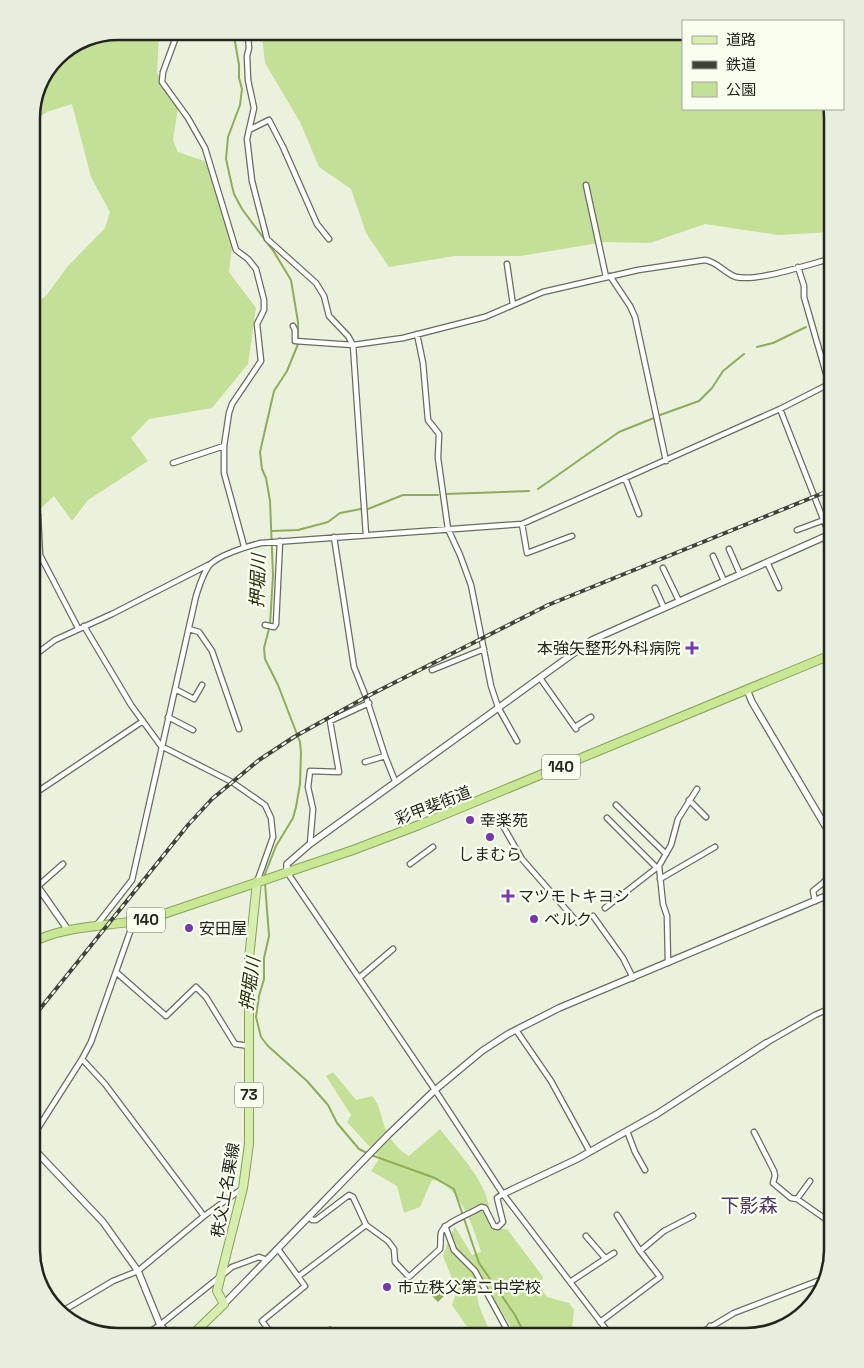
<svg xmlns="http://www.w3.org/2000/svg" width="864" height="1368" viewBox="0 0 864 1368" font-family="'Space Grotesk','Noto Sans JP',sans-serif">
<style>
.green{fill:#c4e097}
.water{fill:#8fac58}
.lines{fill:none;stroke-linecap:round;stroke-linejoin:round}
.stream{stroke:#8fac58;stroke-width:2}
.minor-casing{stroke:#676d5c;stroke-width:7}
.tertiary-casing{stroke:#676d5c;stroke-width:8}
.primary-casing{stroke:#87a15a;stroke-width:10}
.trunk-casing{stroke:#87a15a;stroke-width:10}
.minor{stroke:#fff;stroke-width:4.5}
.tertiary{stroke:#fff;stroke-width:5.5}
.primary{stroke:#d7eeaf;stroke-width:8}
.trunk{stroke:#cae894;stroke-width:8}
.rail-casing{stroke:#40433a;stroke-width:4}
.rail{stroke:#f8ffef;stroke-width:2;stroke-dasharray:5.5;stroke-linecap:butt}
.poi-dot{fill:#7738ad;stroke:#f8ffef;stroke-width:2}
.labels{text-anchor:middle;stroke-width:4.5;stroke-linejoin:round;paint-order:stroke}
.shield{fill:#f8ffef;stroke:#63675d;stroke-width:1}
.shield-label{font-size:15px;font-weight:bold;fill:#23261f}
.poi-label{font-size:16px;fill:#23261f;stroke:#f8ffef;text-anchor:start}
.street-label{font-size:16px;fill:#23261f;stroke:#f8ffef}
.water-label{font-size:18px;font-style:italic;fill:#242f0c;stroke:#f8ffef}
.quarter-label{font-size:19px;fill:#4f326d;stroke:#f8ffef}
.rim{fill:none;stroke:#23261f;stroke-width:2.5}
</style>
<rect width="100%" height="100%" fill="#eaf2de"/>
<path class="green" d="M 683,32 L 683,109 L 830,109 L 833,118 L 833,232 L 778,235 L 705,224 L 650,243 L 605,242 L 521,256 L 454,256 L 389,267 L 366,233 L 351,189 L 319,167 L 300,122 L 265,63 L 262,36 Z
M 159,37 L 157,73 L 179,102 L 173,140 L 178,152 L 210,163 L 232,247 L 229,272 L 256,308 L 248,364 L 212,408 L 149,419 L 131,438 L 148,461 L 88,500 L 72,521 L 54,496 L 31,518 L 31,306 L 46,296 L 67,267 L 105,228 L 110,212 L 91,177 L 72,104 L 47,112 L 31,123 L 31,113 L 57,57 L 85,38 Z
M 31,162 L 36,165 L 40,210 L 31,225 Z
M 333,1072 L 356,1100 L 372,1096 C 379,1104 380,1112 383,1122 C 387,1135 396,1149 409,1156 L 440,1129 C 458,1153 496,1190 489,1222 L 494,1229 L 507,1229 L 543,1277 L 541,1288 L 547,1297 L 569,1303 L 574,1310 L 571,1337 L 517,1337 L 487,1288 L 477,1287 C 475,1303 486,1322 493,1337 L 471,1337 L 470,1331 L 452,1305 L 457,1291 L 443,1256 L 450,1236 L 455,1227 L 472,1255 L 481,1252 C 474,1229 460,1184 432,1180 L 420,1207 L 404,1213 L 397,1186 L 371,1171 L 380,1158 L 347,1122 L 351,1115 L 326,1076 Z"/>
<path class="water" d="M 432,1280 L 446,1294 L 438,1302 L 424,1288 Z"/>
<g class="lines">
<path class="stream" d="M 234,36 L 239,65 L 239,78 L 242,89 L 240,105 L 228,137 L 226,159 L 232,186 L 234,194 L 242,209 L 274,252 L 291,280 L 298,322 L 298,344 L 287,371 L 274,391 L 260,452 L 262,469 L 266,478 L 270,501 L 273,575 L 270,625 L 264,648 L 265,659 L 278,685 L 300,742 L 301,753 L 300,784 L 296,807 L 293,818 L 276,846 L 265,874 L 265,878
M 757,347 L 773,343 L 806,327
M 660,415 L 699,401 L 712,388 L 723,371 L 744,354
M 538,489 L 619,432 L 654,418
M 446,494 L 529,491
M 368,509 L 403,495 L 438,495
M 272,531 L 298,530 L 328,522 L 340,513 L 361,509
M 265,883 L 269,936 L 264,958 L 264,979 L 259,996 L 256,1017 L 261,1037 L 268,1046 L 307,1081 L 328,1105 L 337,1123 L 359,1149 L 367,1153
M 371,1155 L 435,1178 L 454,1189 L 479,1263 L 515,1315 L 526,1337"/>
<defs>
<path id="minor" d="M 248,36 L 249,48 L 247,56 L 248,80 L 254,108 L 247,139 L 252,181 L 267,239 L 316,283 L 324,296 L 329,316 L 348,336 L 353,345 L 366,535
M 176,37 L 163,72 L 162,82 L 188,118 L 205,148 L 236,250 L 248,259 L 256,269 L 264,300 L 264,310 L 257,324 L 261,361 L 232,404 L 229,413 L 224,446 L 224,473 L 244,546
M 249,130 L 269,120 L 283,147 L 317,224 L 329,239
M 586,185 L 606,277
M 507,264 L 513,305
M 798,267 L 804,286 L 804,297 L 829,384
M 610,276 L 630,306 L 635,317 L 666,461
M 293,326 L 295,330 L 295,341 L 353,345 L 403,338 L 485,317 L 543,292 L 638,270 L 705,260 C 718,262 724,273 736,277 C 758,282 810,264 833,258
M 417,334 L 423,363 L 428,420 L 439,434 L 438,458 L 448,529 L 460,555 L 471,585 L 491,686 L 498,707 L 517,741
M 780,409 L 829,534
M 173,463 L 224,446
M 625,478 L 639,514
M 38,515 L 40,555 L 78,628
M 522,524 L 527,553 L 572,536
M 797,530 L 824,520
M 334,537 L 354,667 L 366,697 L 385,756 L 395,781
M 729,549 L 740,574
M 713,556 L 724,581
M 767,562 L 779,588
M 663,568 L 679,601
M 655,588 L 664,608
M 265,625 L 274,627 L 276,624 L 280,541
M 84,626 L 131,705 L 161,746 L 232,782 L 265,805 L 271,818 L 273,837 L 257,882
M 189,629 L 199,632 L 212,651 L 239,729
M 31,658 L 55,640 L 112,614 L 208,565
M 432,670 L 484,649
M 540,678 L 576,729
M 175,689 L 194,699 L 202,685
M 168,717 L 193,730
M 575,727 L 591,717
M 365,762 L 385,756
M 31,796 L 143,721
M 689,800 L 706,817
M 616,805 L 666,854
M 607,818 L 657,868
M 503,826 L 522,859 L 578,923
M 310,844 L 313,809 L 308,787 L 310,771 L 339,772 L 330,721 L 369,703
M 410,864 L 433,847
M 659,866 L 663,904 L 667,916 L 668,963
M 287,872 L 435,1090 L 503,1194 L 612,1337
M 660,879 L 715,847
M 38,886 L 63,864
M 815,901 L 813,891 L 823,883 L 833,871
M 605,908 L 659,866 L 671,845 L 678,819 L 697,789
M 593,916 L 623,958 L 633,978
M 96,926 L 132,880 L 196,596 C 199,587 202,576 208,567 C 215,556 248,546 261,543 L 522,524 L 780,409 L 833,382
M 116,972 L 166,1016 L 196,987 L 206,997 L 235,1044 L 249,1046
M 359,978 L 393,949
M 516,1030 L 551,1081 L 590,1152
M 766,1043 L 815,1015 L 833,1007
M 82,1059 L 105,1084 L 204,1216
M 627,1131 L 635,1152 L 645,1170
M 754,1132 L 774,1171 L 775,1176 L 773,1183 L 791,1198 L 797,1199 L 827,1220
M 31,1139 L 82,1059 L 91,1042 L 130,932 L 131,923
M 797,1199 L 810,1181
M 309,1217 L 312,1220 L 316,1220 L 349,1195 L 353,1197 L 366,1225 L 388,1241 L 394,1249 L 395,1262 L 409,1277 L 440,1249 C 441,1244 440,1238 441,1233 C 444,1222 471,1214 481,1207 L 485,1208 L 494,1226 L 498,1227 L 503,1222 L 497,1198 L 503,1194
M 445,1226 L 454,1250 L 475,1271 L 511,1337
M 586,1236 L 605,1258
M 640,1251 L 664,1231 L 693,1216
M 299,1276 L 366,1225
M 570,1282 L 614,1253
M 61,1312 L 113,1281 L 138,1271 L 204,1216 L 243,1188
M 600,1322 L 660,1277 L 640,1251 L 617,1215
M 710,1326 L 722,1337
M 142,1337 L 160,1325 L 232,1267 L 259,1257 L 267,1260
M 274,1337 L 262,1321 L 305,1286 L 278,1249
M 322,1337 L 330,1330 L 335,1337
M 694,1337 L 734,1313 L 820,1280"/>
<path id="tertiary" d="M 747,690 L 752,702 L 833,839
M 287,872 L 287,864 L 310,844 L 592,640 L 833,533
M 31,877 L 68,930
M 31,1146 L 103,1222 L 138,1271 L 160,1325 L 171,1337
M 503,1194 L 577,1159 L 657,1114 L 766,1043
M 224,1304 L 388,1135 L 435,1090 L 482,1051 L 508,1034 L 559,1008 L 833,893"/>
<path id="primary" d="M 190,1337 L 224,1304 L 217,1291 L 243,1188 L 249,1144 L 249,958 L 257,882"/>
<path id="trunk" d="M 31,943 C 66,924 113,927 152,918 L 353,850 L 419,825 L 833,654"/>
</defs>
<use href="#minor" class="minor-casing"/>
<use href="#tertiary" class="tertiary-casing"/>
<use href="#primary" class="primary-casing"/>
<use href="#trunk" class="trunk-casing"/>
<use href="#minor" class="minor"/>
<use href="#tertiary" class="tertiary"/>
<use href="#primary" class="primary"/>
<use href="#trunk" class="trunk"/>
<defs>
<path id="rail" d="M 31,1020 L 188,825 L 212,799 L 259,760 L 294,737 L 366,697 L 548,605 L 833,489"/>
</defs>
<use href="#rail" class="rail-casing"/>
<use href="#rail" class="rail"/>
</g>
<g class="poi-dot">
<path d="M689.5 640.5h5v5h5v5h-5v5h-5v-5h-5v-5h5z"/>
<circle cx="470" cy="820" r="5"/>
<circle cx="490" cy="837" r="5"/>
<path d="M505.5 888.5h5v5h5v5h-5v5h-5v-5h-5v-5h5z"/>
<circle cx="534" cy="919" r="5"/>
<circle cx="189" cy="928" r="5"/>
<circle cx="387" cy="1287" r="5"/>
</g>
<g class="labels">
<g class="shield">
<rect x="542" y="754.5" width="38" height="25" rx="4"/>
<rect x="127" y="907.5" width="38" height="25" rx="4"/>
<rect x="235" y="1082.5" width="28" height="25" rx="4"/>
</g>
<g class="shield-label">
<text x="561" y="772">140</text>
<text x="146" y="925">140</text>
<text x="249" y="1100">73</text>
</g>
<g class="poi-label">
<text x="681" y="654" text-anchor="end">本強矢整形外科病院</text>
<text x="480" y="826">幸楽苑</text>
<text x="490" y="860" text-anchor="middle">しまむら</text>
<text x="518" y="902">マツモトキヨシ</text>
<text x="544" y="925">ベルク</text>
<text x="199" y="934">安田屋</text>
<text x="397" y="1293">市立秩父第二中学校</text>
</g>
<g class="street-label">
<text transform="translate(433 805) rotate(-21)" y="6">彩甲斐街道</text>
<text transform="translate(225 1190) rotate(-80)" y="6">秩父上名栗線</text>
</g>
<g class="water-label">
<text transform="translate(258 581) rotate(-88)" y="6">押堀川</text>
<text transform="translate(250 984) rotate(-82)" y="6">押堀川</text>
</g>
<g class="quarter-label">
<text x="749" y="1212">下影森</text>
</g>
</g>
<path d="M0 0H864V1368H0ZM118 40H746A78 78 0 0 1 824 118V1250A78 78 0 0 1 746 1328H118A78 78 0 0 1 40 1250V118A78 78 0 0 1 118 40Z" fill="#e7eede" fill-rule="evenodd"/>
<path class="rim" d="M118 40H746A78 78 0 0 1 824 118V1250A78 78 0 0 1 746 1328H118A78 78 0 0 1 40 1250V118A78 78 0 0 1 118 40Z"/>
<rect x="682" y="20" width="162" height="90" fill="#f8ffef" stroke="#a3a89c"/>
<rect x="692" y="36" width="25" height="8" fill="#d7eeaf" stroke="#a3a89c"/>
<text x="726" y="45" font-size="15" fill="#23261f">道路</text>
<rect x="692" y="61" width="25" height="8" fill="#40433a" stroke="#a3a89c"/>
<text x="726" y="70" font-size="15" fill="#23261f">鉄道</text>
<rect x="692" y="82" width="25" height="15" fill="#c4e097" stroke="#a3a89c"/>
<text x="726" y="95" font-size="15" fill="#23261f">公園</text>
</svg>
